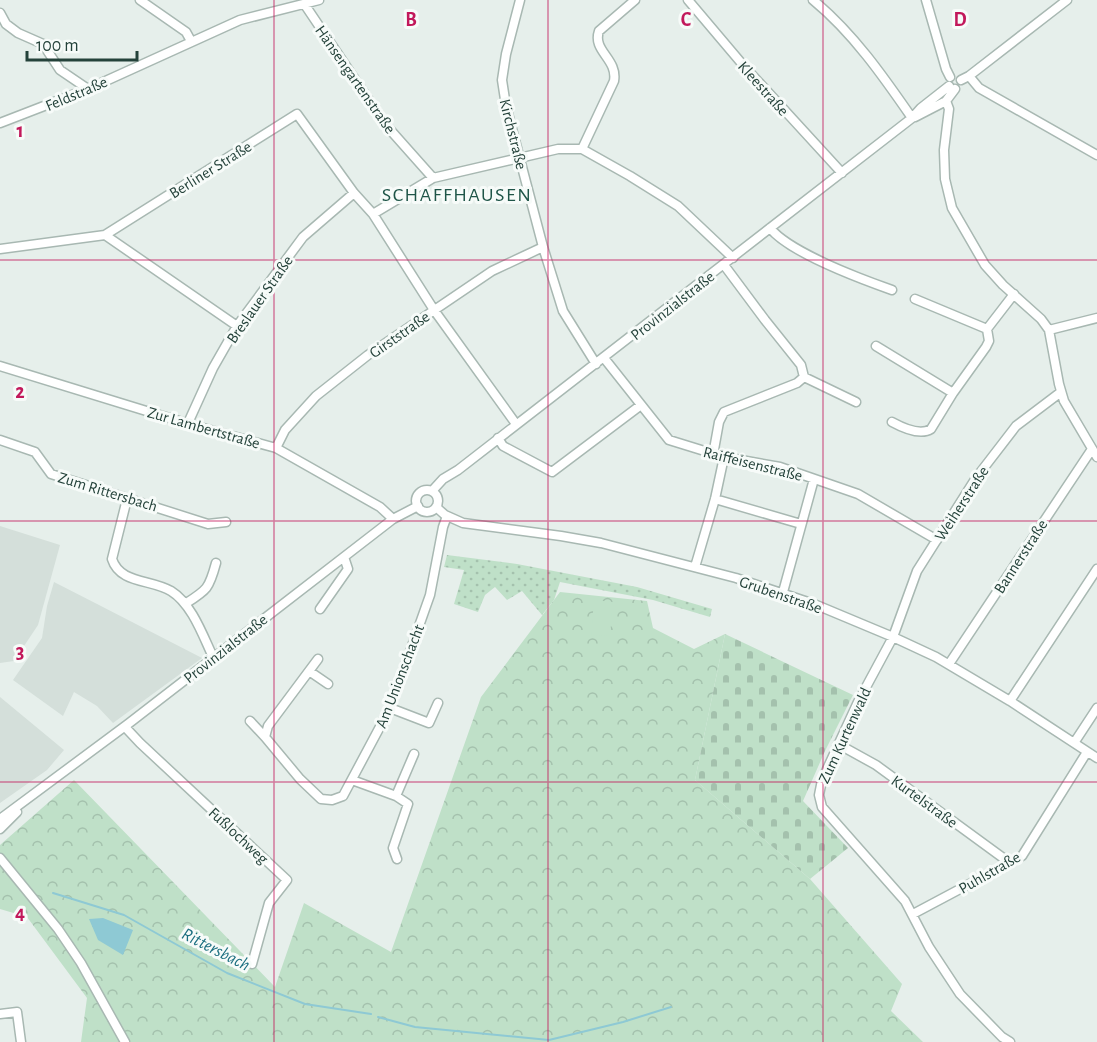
<svg xmlns="http://www.w3.org/2000/svg" width="1097" height="1042" viewBox="0 0 1097 1042" font-family="'Alegreya Sans',sans-serif">
<style>
.built{fill:#d4dfda}
.forest{fill:url(#forest-crowns)}
.cemetery{fill:url(#cemetery-stones)}
.garden{fill:url(#garden-dots)}
.pitch{fill:#bfe0c8}
.water{fill:#8ec9d4}
.lines{fill:none;stroke-linecap:round;stroke-linejoin:round}
.stream{stroke:#8ec9d4;stroke-width:2}
.minor-casing{stroke:#a8b8b2;stroke-width:11}
.minor{stroke:#fff;stroke-width:8}
.grid{fill:none;stroke:#c2185b;stroke-width:1.5;stroke-opacity:0.55}
.labels{text-anchor:middle;stroke-width:6;stroke-linejoin:round;paint-order:stroke}
.street-label{font-size:16px;fill:#24423a;stroke:#f7fbf9}
.water-label{font-size:18px;font-style:italic;fill:#1c6f80;stroke:#f7fbf9}
.quarter-label{font-size:20px;letter-spacing:1.5px;fill:#1f5548;stroke:#f7fbf9}
.grid-label{font-size:20px;text-anchor:middle;font-weight:bold;fill:#c2185b;stroke:#f7fbf9;stroke-width:6;stroke-linejoin:round;paint-order:stroke}
</style>
<defs>
<pattern id="forest-crowns" width="20" height="18" patternUnits="userSpaceOnUse" patternTransform="scale(1.5)"><rect width="20" height="18" fill="#bfe0c8"/><path d="M2 6a3 3 0 1 1 6 0M12 15a3 3 0 1 1 6 0" fill="none" stroke="#a4c1ad"/></pattern>
<pattern id="cemetery-stones" width="16" height="16" patternUnits="userSpaceOnUse" patternTransform="scale(1.5)"><rect width="16" height="16" fill="#bfe0c8"/><path d="M2 7V4a2 2 0 0 1 4 0v3zM10 15v-3a2 2 0 0 1 4 0v3z" fill="#a4c1ad"/></pattern>
<pattern id="garden-dots" width="8" height="8" patternUnits="userSpaceOnUse" patternTransform="scale(1.5)"><rect width="8" height="8" fill="#bfe0c8"/><path d="M2 2h.1M6 6h.1" fill="none" stroke="#a4c1ad" stroke-width="1.8" stroke-linecap="round"/></pattern>
</defs>
<rect width="100%" height="100%" fill="#e6efeb"/>
<path class="built" d="M 0,526 L 60,545 L 38,625 L 14,661 L 0,663 Z
M 54,582 L 99,605 L 202,658 L 113,723 L 97,706 L 74,692 L 63,716 L 13,680 L 42,638 L 47,606 Z
M 0,697 L 64,750 L 47,770 L 0,803 Z"/>
<path class="forest" d="M 560,592 L 647,601 L 653,628 L 694,649 L 725,634 L 695,780 L 810,879 L 902,984 L 891,1011 L 923,1042 L 81,1042 L 87,998 L 27,917 L 0,909 L 0,845 L 74,780 L 275,987 L 304,903 L 391,952 L 481,697 Z"/>
<path class="cemetery" d="M 725,634 L 853,695 L 825,751 L 803,801 L 848,848 L 810,879 L 695,780 Z"/>
<path class="garden" d="M 447,555 L 517,564 L 637,587 L 712,609 L 710,617 L 653,600 L 560,582 L 554,600 L 542,615 L 522,591 L 507,600 L 495,587 L 485,595 L 478,612 L 454,604 L 464,570 L 444,567 Z"/>
<path class="pitch" d="M 594,600 L 613,602 L 610,636 L 591,635 Z"/>
<path class="water" d="M 103,918 L 133,930 L 123,955 L 98,940 L 89,919 Z"/>
<g class="lines">
<path class="stream" d="M 53,893 L 124,915 L 227,973 L 305,1004 L 371,1014
M 378,1017 L 415,1027 L 549,1040 L 623,1022 L 671,1007"/>
<defs>
<path id="minor" d="M 140,0 L 186,32 L 191,41
M 520,0 L 506,54 L 502,80 L 506,106 L 543,247 L 563,311 L 596,364
M 635,0 L 599,31 C 592,51 618,59 614,81 L 582,149 L 630,176 L 678,206 L 733,258
M 688,0 L 743,65 L 842,173
M 813,0 C 853,33 883,76 912,118
M 926,0 L 946,69 L 950,77
M 305,5 L 385,124 L 433,178
M 0,13 L 6,24 L 18,33 L 43,44 L 60,70 L 88,89
M 969,76 L 979,88 L 1097,155
M 961,80 L 969,76 L 1067,0
M 946,101 L 949,109 L 944,150 L 945,179 L 952,208 L 985,265 L 1003,285 L 1041,319 L 1049,330 L 1059,384 L 1064,401 L 1097,457
M 915,117 L 946,101 L 955,89
M 0,123 L 88,89 L 240,20 L 319,0
M 373,214 L 433,178 L 558,149 L 582,149
M 770,228 C 789,252 861,279 892,290
M 105,235 L 237,326
M 0,249 L 105,235 L 297,114 L 354,193 L 373,214 L 434,310 L 516,424
M 915,299 L 987,329
M 1049,330 L 1097,318
M 876,346 L 953,393
M 604,358 L 669,440 L 724,457 L 780,467 L 858,494 L 937,540
M 0,366 L 192,425 L 276,448 L 380,507 L 393,519
M 804,377 L 856,402
M 892,422 C 903,428 920,436 931,429 L 953,393 L 986,347 L 989,341 L 987,329 L 1014,294
M 188,423 L 213,368 L 237,326 L 303,237 L 354,193
M 498,438 L 503,446 L 552,472 L 641,405
M 0,440 L 35,452 L 51,474 L 208,524 L 226,522
M 276,448 L 285,430 L 316,396 L 368,355 L 492,271 L 543,247
M 713,455 L 719,422 L 724,412 L 797,383 L 804,377 L 801,365 L 765,320 L 724,265
M416 501a11 11 0 1 1 22 0a11 11 0 1 1-22 0Z
M 432,491 L 443,479 L 458,470 L 912,118 L 921,108 L 949,86
M 127,499 L 112,559 C 120,584 151,579 171,591 C 192,604 203,636 213,657
M 715,499 L 801,524
M 436,507 L 445,515 L 463,523 L 561,536 L 601,543 L 736,578 L 814,604 L 893,637 L 936,657 L 1010,701 L 1097,758
M 695,567 L 715,499 L 724,457
M 783,592 L 814,479
M 185,604 C 207,590 209,589 216,563
M 320,609 L 348,569 L 344,557
M 318,659 L 268,726 L 265,737 L 300,779 L 321,799 L 332,800 L 343,796 L 390,708 L 430,595 L 443,527 L 447,516
M 949,664 L 1092,449
M 309,671 L 328,684
M 1010,701 L 1097,569
M 390,708 L 429,723 L 438,703
M 250,721 L 265,737
M 125,727 L 140,743 L 287,880 L 269,903 L 252,964
M 1074,743 L 1097,708
M 838,744 L 876,765 L 1010,863
M 352,780 L 396,796 L 408,804 L 393,848 L 397,859
M 396,796 L 414,754
M 0,819 L 128,724 L 393,519 L 418,506
M 0,829 L 17,812
M 0,858 L 58,929 L 81,963 L 125,1042
M 913,914 L 1022,856 L 1087,752
M 0,1014 L 17,1012 L 21,1042
M 1010,1042 L 1002,1037 L 960,994 L 929,947 L 905,901 L 822,807 L 819,795 L 822,780 L 858,702 L 893,637 L 917,571 L 976,478 L 1016,426 L 1061,392"/>
</defs>
<use href="#minor" class="minor-casing"/>
<use href="#minor" class="minor"/>
</g>
<path class="grid" d="M 274,0 L 274,1042M 548,0 L 548,1042M 823,0 L 823,1042M 0,260 L 1097,260M 0,521 L 1097,521M 0,782 L 1097,782"/>
<g class="labels">
<g class="street-label">
<text transform="translate(356 79) rotate(55)" y="6">Hänsengartenstraße</text>
<text transform="translate(764 88) rotate(48)" y="6">Kleestraße</text>
<text transform="translate(76 93) rotate(-23)" y="6">Feldstraße</text>
<text transform="translate(514 134) rotate(76)" y="6">Kirchstraße</text>
<text transform="translate(210 169) rotate(-32)" y="6">Berliner Straße</text>
<text transform="translate(259 299) rotate(-55)" y="6">Breslauer Straße</text>
<text transform="translate(672 305) rotate(-38)" y="6">Provinzialstraße</text>
<text transform="translate(399 334) rotate(-35)" y="6">Girststraße</text>
<text transform="translate(204 427) rotate(16)" y="6">Zur Lambertstraße</text>
<text transform="translate(753 463) rotate(14)" y="6">Raiffeisenstraße</text>
<text transform="translate(108 491) rotate(17)" y="6">Zum Rittersbach</text>
<text transform="translate(961 503) rotate(-57)" y="6">Weiherstraße</text>
<text transform="translate(1020 556) rotate(-57)" y="6">Bannerstraße</text>
<text transform="translate(781 594) rotate(19)" y="6">Grubenstraße</text>
<text transform="translate(225 648) rotate(-38)" y="6">Provinzialstraße</text>
<text transform="translate(399 676) rotate(-69)" y="6">Am Unionschacht</text>
<text transform="translate(844 735) rotate(-65)" y="6">Zum Kurtenwald</text>
<text transform="translate(925 801) rotate(36)" y="6">Kurtelstraße</text>
<text transform="translate(239 835) rotate(43)" y="6">Fußlochweg</text>
<text transform="translate(989 872) rotate(-30)" y="6">Puhlstraße</text>
</g>
<g class="water-label">
<text transform="translate(216 949) rotate(27)" y="6">Rittersbach</text>
</g>
<g class="quarter-label">
<text x="457" y="201">SCHAFFHAUSEN</text>
</g>
</g>
<g class="grid-label">
<text x="411" y="26">B</text>
<text x="686" y="26">C</text>
<text x="960" y="26">D</text>
<text x="20" y="137">1</text>
<text x="20" y="398">2</text>
<text x="20" y="658">3</text>
<text x="20" y="919">4</text>
</g>
<path d="M27 51v9h110v-9" fill="none" stroke="#24423a" stroke-width="3"/>
<text x="36" y="51" font-size="18" fill="#24423a" stroke="#f7fbf9" stroke-width="4.5" paint-order="stroke">100 m</text>
</svg>
